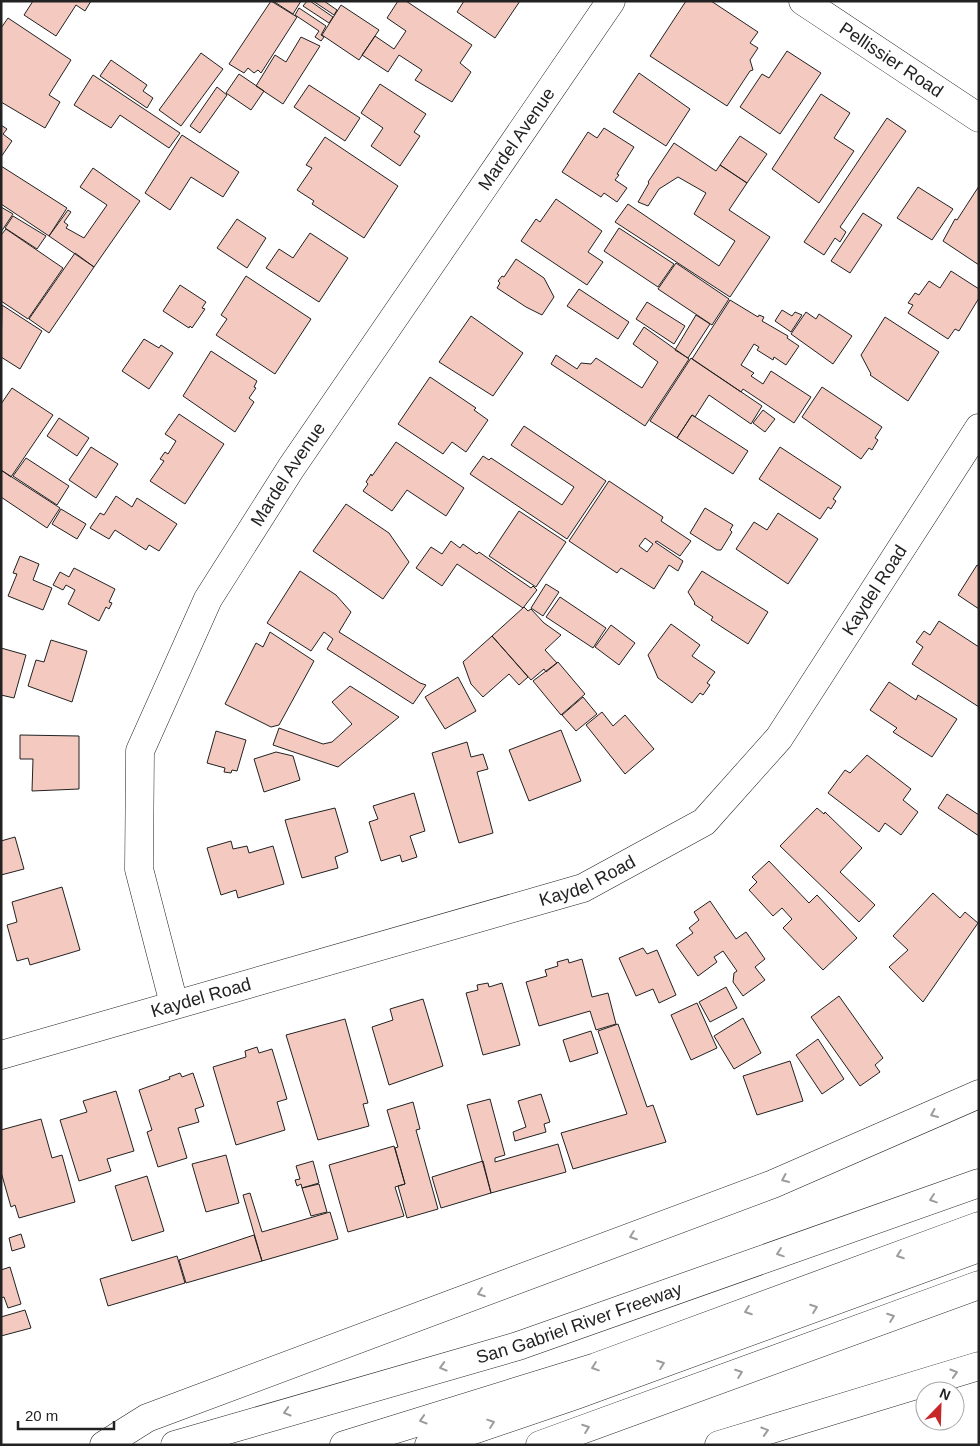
<svg xmlns="http://www.w3.org/2000/svg" width="980" height="1446" viewBox="0 0 980 1446" font-family="Helvetica,sans-serif">
<style>
.building{fill:#f3c9c0;stroke:#222;fill-rule:evenodd}
.lines{fill:none;stroke-linecap:round;stroke-linejoin:round}
.minor-casing{stroke:#222;stroke-width:29}
.motorway-casing{stroke:#222;stroke-width:29}
.minor{stroke:#fff;stroke-width:28}
.motorway{stroke:#fff;stroke-width:28}
.oneway{stroke:#9c9c9c}
.labels{text-anchor:middle;stroke-width:4;stroke-linejoin:round;paint-order:stroke}
.street-label{font-size:18px;fill:#222;stroke:#fff}
</style>
<rect width="100%" height="100%" fill="#fff"/>
<path class="building" d="M 33,1 L 91,1 L 85,11 L 76,5 L 56,36 L 24,15 Z
M 271,1 L 297,17 L 261,73 L 258,70 L 254,73 L 248,68 L 244,73 L 229,64 Z
M 273,1 L 301,1 L 293,14 Z
M 307,1 L 310,1 L 333,17 L 329,23 L 303,6 Z
M 313,1 L 324,1 L 337,10 L 334,15 Z
M 398,1 L 406,1 L 472,45 L 460,63 L 471,72 L 452,102 L 415,80 L 422,70 L 399,55 L 388,72 L 362,55 L 375,36 L 394,49 L 406,31 L 387,18 Z
M 464,1 L 520,1 L 495,38 L 457,12 Z
M 686,1 L 711,1 L 758,32 L 750,43 L 758,48 L 750,60 L 753,70 L 750,71 L 727,106 L 650,56 Z
M 341,5 L 379,30 L 359,60 L 322,35 Z
M 299,8 L 326,26 L 321,35 L 324,37 L 321,41 L 315,37 L 319,31 L 295,15 Z
M 8,18 L 71,60 L 49,95 L 60,102 L 45,128 L 1,102 L 1,28 Z
M 301,37 L 320,46 L 283,104 L 256,86 L 275,55 L 286,62 Z
M 787,51 L 821,73 L 780,134 L 740,107 L 762,74 L 769,78 Z
M 201,53 L 223,69 L 181,126 L 159,110 Z
M 111,60 L 147,85 L 143,91 L 153,98 L 147,108 L 100,76 Z
M 639,73 L 690,109 L 666,146 L 613,112 Z
M 239,74 L 264,91 L 251,110 L 226,93 Z
M 93,75 L 180,133 L 169,148 L 120,115 L 111,128 L 74,105 Z
M 380,84 L 426,114 L 414,132 L 420,136 L 400,166 L 371,146 L 383,128 L 361,113 Z
M 309,85 L 360,118 L 345,141 L 294,107 Z
M 217,87 L 227,95 L 200,133 L 190,126 Z
M 821,94 L 850,113 L 834,138 L 854,151 L 819,203 L 772,169 Z
M 887,118 L 906,131 L 840,227 L 846,232 L 840,242 L 835,238 L 824,255 L 804,242 Z
M 1,125 L 7,129 L 3,134 L 12,141 L 1,157 Z
M 604,128 L 634,147 L 617,174 L 619,175 L 615,180 L 627,188 L 617,202 L 604,193 L 601,197 L 562,172 L 588,132 L 597,138 Z
M 182,135 L 239,172 L 223,197 L 191,177 L 170,210 L 145,193 Z
M 740,136 L 767,154 L 747,183 L 720,165 Z
M 325,137 L 398,186 L 364,238 L 312,204 L 314,201 L 297,190 L 312,168 L 306,165 Z
M 674,143 L 716,171 L 720,165 L 747,183 L 729,210 L 770,237 L 730,297 L 615,222 L 628,204 L 719,266 L 735,241 L 694,214 L 706,193 L 678,177 L 659,189 L 648,206 L 638,202 L 649,183 L 648,182 Z
M 1,166 L 67,208 L 49,236 L 1,204 Z
M 93,168 L 140,201 L 94,267 L 49,236 L 68,210 L 71,212 L 64,222 L 68,225 L 66,228 L 84,238 L 107,205 L 80,187 Z
M 979,186 L 979,265 L 943,241 L 955,219 L 957,220 Z
M 918,187 L 953,209 L 932,240 L 897,218 Z
M 556,199 L 602,231 L 588,252 L 603,262 L 587,285 L 521,241 L 536,219 L 540,222 Z
M 1,207 L 13,214 L 1,232 Z
M 863,213 L 882,225 L 850,273 L 831,261 Z
M 13,216 L 46,236 L 37,249 L 5,228 Z
M 237,219 L 266,238 L 247,268 L 217,248 Z
M 619,228 L 674,264 L 658,287 L 604,251 Z
M 6,229 L 63,268 L 28,319 L 1,301 L 1,235 Z
M 310,233 L 348,258 L 319,302 L 266,268 L 279,249 L 293,258 Z
M 75,253 L 94,267 L 49,333 L 29,319 Z
M 516,259 L 544,278 L 554,297 L 542,315 L 526,307 L 497,288 L 500,283 L 498,281 L 502,276 L 504,277 Z
M 676,263 L 729,299 L 712,325 L 658,289 Z
M 951,271 L 979,289 L 979,298 L 959,331 L 955,329 L 948,339 L 908,313 L 913,305 L 908,303 L 915,293 L 919,295 L 929,281 L 940,288 Z
M 246,276 L 311,319 L 275,374 L 216,335 L 227,319 L 221,315 Z
M 180,285 L 206,302 L 202,308 L 205,309 L 192,328 L 190,326 L 189,328 L 163,311 Z
M 579,289 L 629,322 L 618,339 L 567,306 Z
M 730,300 L 758,317 L 759,315 L 764,317 L 762,321 L 788,336 L 787,338 L 799,346 L 786,365 L 774,357 L 773,360 L 757,350 L 759,347 L 754,344 L 741,365 L 754,373 L 751,376 L 763,384 L 771,371 L 811,397 L 794,423 L 743,389 L 741,392 L 692,359 Z
M 647,302 L 685,326 L 674,344 L 636,319 Z
M 2,305 L 42,331 L 20,369 L 1,357 Z
M 782,310 L 792,316 L 795,312 L 802,315 L 791,332 L 775,321 Z
M 806,312 L 816,319 L 819,314 L 852,336 L 833,364 L 791,334 Z
M 696,315 L 710,324 L 688,358 L 675,350 Z
M 471,316 L 523,353 L 493,396 L 439,362 Z
M 885,317 L 939,352 L 908,401 L 870,375 L 871,374 L 861,355 Z
M 644,327 L 689,359 L 645,426 L 551,364 L 556,355 L 577,369 L 581,363 L 591,364 L 596,358 L 642,388 L 658,362 L 633,344 Z
M 144,339 L 159,348 L 161,345 L 173,353 L 149,389 L 122,371 Z
M 211,351 L 257,381 L 254,387 L 256,388 L 249,398 L 254,402 L 235,432 L 183,396 Z
M 691,358 L 762,406 L 751,424 L 709,395 L 695,417 L 692,415 L 677,438 L 650,421 Z
M 430,377 L 476,408 L 474,410 L 488,420 L 466,452 L 452,442 L 443,454 L 398,424 Z
M 822,387 L 882,427 L 875,438 L 878,440 L 872,450 L 869,448 L 861,459 L 802,417 Z
M 12,388 L 53,415 L 11,477 L 1,470 L 1,404 Z
M 763,410 L 775,419 L 765,432 L 753,423 Z
M 179,414 L 224,444 L 185,504 L 150,481 L 164,461 L 160,459 L 165,452 L 168,454 L 176,441 L 165,434 Z
M 692,415 L 748,451 L 733,474 L 677,438 Z
M 59,418 L 89,438 L 77,456 L 47,436 Z
M 524,426 L 606,481 L 567,539 L 470,474 L 483,456 L 489,460 L 491,458 L 562,505 L 574,487 L 511,445 Z
M 396,442 L 464,488 L 446,516 L 407,490 L 392,511 L 363,491 L 368,484 L 366,482 L 371,474 L 372,476 Z
M 91,447 L 118,464 L 96,498 L 69,480 Z
M 780,447 L 841,487 L 833,499 L 836,501 L 831,509 L 828,507 L 820,519 L 759,479 Z
M 26,458 L 69,486 L 57,505 L 13,476 Z
M 1,470 L 60,508 L 47,528 L 1,497 Z
M 609,481 L 663,517 L 661,521 L 691,541 L 680,556 L 657,541 L 655,542 L 683,561 L 678,571 L 669,565 L 654,589 L 621,568 L 617,573 L 569,541 ZM 645,538 L 653,544 L 647,552 L 639,546 Z
M 116,496 L 132,507 L 137,498 L 177,524 L 159,551 L 149,545 L 146,550 L 115,530 L 109,539 L 90,528 L 100,513 L 104,515 Z
M 346,504 L 389,533 L 409,562 L 383,599 L 313,551 Z
M 705,508 L 733,525 L 730,530 L 732,532 L 721,550 L 717,550 L 690,533 Z
M 61,509 L 86,524 L 77,539 L 52,524 Z
M 519,511 L 566,542 L 536,587 L 489,556 Z
M 778,513 L 818,539 L 788,584 L 736,549 L 754,522 L 767,530 Z
M 451,541 L 460,548 L 463,544 L 477,554 L 479,552 L 531,588 L 533,586 L 537,590 L 523,608 L 457,564 L 442,586 L 416,568 L 431,547 L 442,554 Z
M 20,556 L 39,564 L 33,580 L 52,588 L 43,610 L 8,596 L 17,574 L 13,573 Z
M 977,565 L 979,566 L 979,609 L 958,595 Z
M 74,568 L 115,589 L 109,602 L 112,603 L 109,609 L 106,607 L 99,621 L 68,604 L 75,590 L 66,585 L 63,590 L 53,585 L 60,572 L 69,577 Z
M 300,571 L 336,595 L 351,612 L 339,632 L 420,683 L 426,685 L 413,704 L 327,649 L 333,639 L 324,632 L 311,651 L 267,623 Z
M 702,571 L 768,612 L 748,644 L 711,620 L 713,617 L 694,604 L 695,603 L 688,592 Z
M 546,584 L 559,592 L 543,616 L 531,608 Z
M 560,597 L 606,628 L 593,648 L 546,617 Z
M 524,607 L 528,611 L 531,609 L 544,623 L 561,635 L 545,650 L 557,663 L 546,672 L 544,669 L 531,680 L 492,636 Z
M 939,621 L 979,647 L 979,707 L 912,664 L 923,647 L 916,642 L 924,631 L 930,635 Z
M 671,624 L 700,645 L 692,656 L 715,672 L 707,683 L 710,685 L 703,695 L 700,693 L 692,703 L 658,678 L 648,655 Z
M 611,625 L 635,643 L 619,665 L 595,647 Z
M 270,632 L 314,661 L 279,725 L 271,727 L 225,704 L 256,643 L 263,647 Z
M 492,636 L 528,677 L 519,685 L 509,674 L 483,697 L 471,684 L 463,662 Z
M 51,640 L 87,651 L 72,702 L 28,686 L 36,660 L 44,662 Z
M 1,648 L 26,655 L 14,698 L 1,695 Z
M 558,662 L 585,694 L 561,715 L 533,681 Z
M 458,677 L 476,711 L 445,729 L 425,697 Z
M 889,682 L 916,700 L 918,695 L 957,719 L 932,757 L 893,732 L 897,728 L 870,710 Z
M 350,686 L 399,717 L 338,767 L 273,745 L 279,728 L 323,744 L 332,742 L 352,724 L 332,702 Z
M 583,697 L 597,714 L 576,731 L 562,715 Z
M 602,712 L 613,726 L 625,715 L 654,749 L 625,774 L 586,725 Z
M 561,730 L 581,781 L 529,801 L 509,750 Z
M 216,731 L 246,740 L 237,771 L 232,770 L 231,773 L 224,772 L 225,768 L 207,763 Z
M 20,735 L 79,736 L 79,789 L 32,791 L 33,759 L 20,759 Z
M 467,742 L 471,757 L 483,754 L 488,769 L 477,772 L 493,833 L 459,843 L 432,753 Z
M 276,752 L 293,756 L 300,780 L 264,792 L 254,759 Z
M 867,755 L 911,789 L 903,800 L 918,812 L 901,835 L 885,823 L 879,832 L 828,793 L 845,770 L 850,773 Z
M 414,793 L 425,831 L 410,836 L 417,857 L 402,862 L 400,855 L 381,861 L 369,822 L 378,819 L 373,806 Z
M 947,794 L 979,815 L 979,836 L 938,808 Z
M 335,808 L 348,852 L 335,857 L 338,868 L 302,878 L 285,820 Z
M 817,808 L 824,814 L 825,812 L 862,848 L 840,872 L 875,905 L 859,922 L 780,846 Z
M 15,837 L 24,869 L 1,875 L 1,841 Z
M 231,841 L 233,849 L 247,846 L 249,853 L 273,846 L 284,884 L 238,898 L 236,890 L 221,895 L 207,848 Z
M 769,861 L 809,903 L 817,895 L 857,938 L 823,970 L 783,928 L 792,919 L 782,908 L 773,916 L 749,890 L 757,882 L 752,877 Z
M 62,887 L 80,950 L 30,965 L 28,958 L 17,961 L 7,925 L 17,922 L 12,902 Z
M 933,893 L 960,918 L 965,912 L 978,923 L 923,1002 L 889,967 L 908,950 L 893,936 Z
M 710,901 L 736,939 L 746,932 L 765,959 L 755,967 L 765,980 L 743,996 L 733,982 L 734,973 L 737,971 L 723,951 L 714,957 L 717,962 L 698,976 L 676,945 L 693,933 L 689,928 L 699,920 L 694,912 Z
M 643,948 L 647,954 L 657,950 L 676,995 L 659,1003 L 653,989 L 636,996 L 619,958 Z
M 568,959 L 569,963 L 582,959 L 592,997 L 608,993 L 616,1024 L 596,1030 L 590,1011 L 539,1026 L 526,982 L 547,976 L 545,970 L 558,966 L 557,962 Z
M 488,983 L 489,987 L 502,983 L 520,1045 L 483,1055 L 466,993 L 478,990 L 477,985 Z
M 726,987 L 737,1008 L 710,1022 L 699,1002 Z
M 839,996 L 883,1058 L 875,1065 L 880,1072 L 860,1086 L 811,1017 Z
M 423,999 L 443,1066 L 389,1085 L 372,1027 L 393,1020 L 390,1009 Z
M 697,1003 L 717,1048 L 691,1060 L 671,1015 Z
M 743,1018 L 761,1053 L 734,1069 L 714,1036 Z
M 345,1019 L 368,1103 L 363,1104 L 369,1126 L 318,1140 L 286,1035 Z
M 618,1024 L 647,1107 L 653,1105 L 666,1142 L 573,1169 L 561,1133 L 627,1114 L 598,1031 Z
M 591,1031 L 598,1053 L 570,1062 L 563,1040 Z
M 818,1039 L 844,1079 L 822,1094 L 796,1055 Z
M 257,1047 L 259,1053 L 272,1049 L 287,1099 L 277,1102 L 285,1130 L 236,1145 L 213,1067 L 246,1057 L 245,1051 Z
M 790,1061 L 803,1101 L 757,1115 L 743,1076 Z
M 180,1073 L 182,1077 L 193,1073 L 204,1106 L 195,1109 L 199,1122 L 178,1128 L 187,1158 L 158,1167 L 147,1132 L 152,1130 L 139,1090 L 170,1079 L 169,1077 Z
M 116,1091 L 134,1151 L 107,1159 L 111,1171 L 79,1181 L 60,1120 L 87,1112 L 83,1101 Z
M 541,1094 L 550,1122 L 544,1124 L 546,1132 L 515,1141 L 513,1132 L 526,1127 L 518,1101 Z
M 490,1099 L 505,1155 L 495,1158 L 495,1162 L 558,1144 L 566,1172 L 491,1193 L 467,1105 Z
M 413,1102 L 420,1129 L 416,1130 L 438,1209 L 407,1218 L 398,1186 L 405,1184 L 395,1148 L 398,1147 L 387,1110 Z
M 41,1119 L 52,1158 L 62,1155 L 75,1202 L 19,1218 L 15,1205 L 11,1207 L 1,1172 L 1,1130 Z
M 394,1146 L 405,1184 L 395,1187 L 404,1216 L 348,1232 L 329,1165 Z
M 226,1155 L 239,1203 L 206,1212 L 192,1164 Z
M 313,1161 L 319,1183 L 302,1188 L 301,1184 L 297,1186 L 295,1180 L 300,1179 L 296,1166 Z
M 483,1161 L 491,1193 L 441,1208 L 432,1177 Z
M 147,1176 L 164,1231 L 132,1241 L 115,1186 Z
M 319,1184 L 327,1212 L 311,1216 L 302,1188 Z
M 250,1193 L 262,1232 L 330,1212 L 338,1239 L 262,1261 L 243,1195 Z
M 21,1234 L 25,1247 L 12,1251 L 9,1238 Z
M 254,1235 L 262,1261 L 186,1283 L 179,1260 Z
M 177,1256 L 185,1283 L 108,1306 L 100,1279 Z
M 10,1267 L 21,1304 L 8,1308 L 4,1297 L 1,1298 L 1,1270 Z
M 25,1310 L 31,1328 L 1,1336 L 1,1317 Z"/>
<g class="lines">
<defs>
<g id="minor">
<path id="s1" d="M 803,1 L 979,118"/>
<path id="s2" d="M 174,1004 L 139,869 L 140,751 L 208,599 L 291,468 L 611,1"/>
<path id="s3" d="M 1,1055 L 583,888 L 704,822 L 779,738 L 979,428"/>
</g>
<g id="motorway">
<path d="M 104,1445 L 147,1418 L 773,1184 L 979,1094"/>
<path id="s4" d="M 175,1445 L 518,1346 L 979,1183"/>
<path d="M 344,1445 L 596,1367 L 979,1226"/>
<path d="M 429,1445 L 576,1395 L 979,1248"/>
<path d="M 540,1445 L 979,1285"/>
<path d="M 719,1445 L 979,1366"/>
</g>
</defs>
<use href="#minor" class="minor-casing"/>
<use href="#motorway" class="motorway-casing"/>
<use href="#minor" class="minor"/>
<use href="#motorway" class="motorway"/>
</g>
<defs><path id="oneway-chevron" d="M-2-3.5L2.5 0L-2 3.5" fill="none" stroke-width="1.6" stroke-linecap="round" stroke-linejoin="round" transform="scale(1.25)"/></defs>
<g class="oneway">
<use href="#oneway-chevron" transform="translate(934 1114) rotate(156)"/>
<use href="#oneway-chevron" transform="translate(785 1179) rotate(156)"/>
<use href="#oneway-chevron" transform="translate(933 1199) rotate(161)"/>
<use href="#oneway-chevron" transform="translate(633 1236) rotate(160)"/>
<use href="#oneway-chevron" transform="translate(780 1253) rotate(161)"/>
<use href="#oneway-chevron" transform="translate(900 1255) rotate(160)"/>
<use href="#oneway-chevron" transform="translate(481 1293) rotate(160)"/>
<use href="#oneway-chevron" transform="translate(814 1308) rotate(-20)"/>
<use href="#oneway-chevron" transform="translate(748 1311) rotate(160)"/>
<use href="#oneway-chevron" transform="translate(891 1317) rotate(-20)"/>
<use href="#oneway-chevron" transform="translate(661 1364) rotate(-20)"/>
<use href="#oneway-chevron" transform="translate(443 1367) rotate(164)"/>
<use href="#oneway-chevron" transform="translate(595 1367) rotate(161)"/>
<use href="#oneway-chevron" transform="translate(739 1373) rotate(-20)"/>
<use href="#oneway-chevron" transform="translate(954 1373) rotate(-17)"/>
<use href="#oneway-chevron" transform="translate(287 1412) rotate(164)"/>
<use href="#oneway-chevron" transform="translate(423 1420) rotate(163)"/>
<use href="#oneway-chevron" transform="translate(491 1423) rotate(-19)"/>
<use href="#oneway-chevron" transform="translate(586 1428) rotate(-20)"/>
<use href="#oneway-chevron" transform="translate(765 1431) rotate(-17)"/>
</g>
<g class="labels">
<g class="street-label">
<text dy="6" stroke="none"><textPath href="#s1" startOffset="106">Pellissier Road</textPath></text>
<text dy="6" stroke="none"><textPath href="#s2" startOffset="978">Mardel Avenue</textPath></text>
<text dy="6" stroke="none"><textPath href="#s2" startOffset="572">Mardel Avenue</textPath></text>
<text dy="6" stroke="none"><textPath href="#s3" startOffset="1032">Kaydel Road</textPath></text>
<text dy="6" stroke="none"><textPath href="#s3" startOffset="612">Kaydel Road</textPath></text>
<text dy="6" stroke="none"><textPath href="#s3" startOffset="208">Kaydel Road</textPath></text>
<text dy="6" stroke="none"><textPath href="#s4" startOffset="422">San Gabriel River Freeway</textPath></text>
</g>
</g>
<rect width="980" height="1446" fill="none" stroke="#222222" stroke-width="5"/>
<g transform="translate(940 1406) rotate(23)"><circle r="24" fill="#ffffff" stroke="#a7a7a7"/>
<path d="M0-4L9 19L0 12L-9 19Z" fill="#c62828"/>
<text y="-8" font-size="14" font-weight="bold" text-anchor="middle" fill="#222222">N</text>
</g>
<path d="M18 1421v8h96v-8" fill="none" stroke="#222222" stroke-width="2.5"/>
<text x="25" y="1421" font-size="15" fill="#222222" stroke="#ffffff" stroke-width="4" paint-order="stroke">20 m</text>
</svg>
